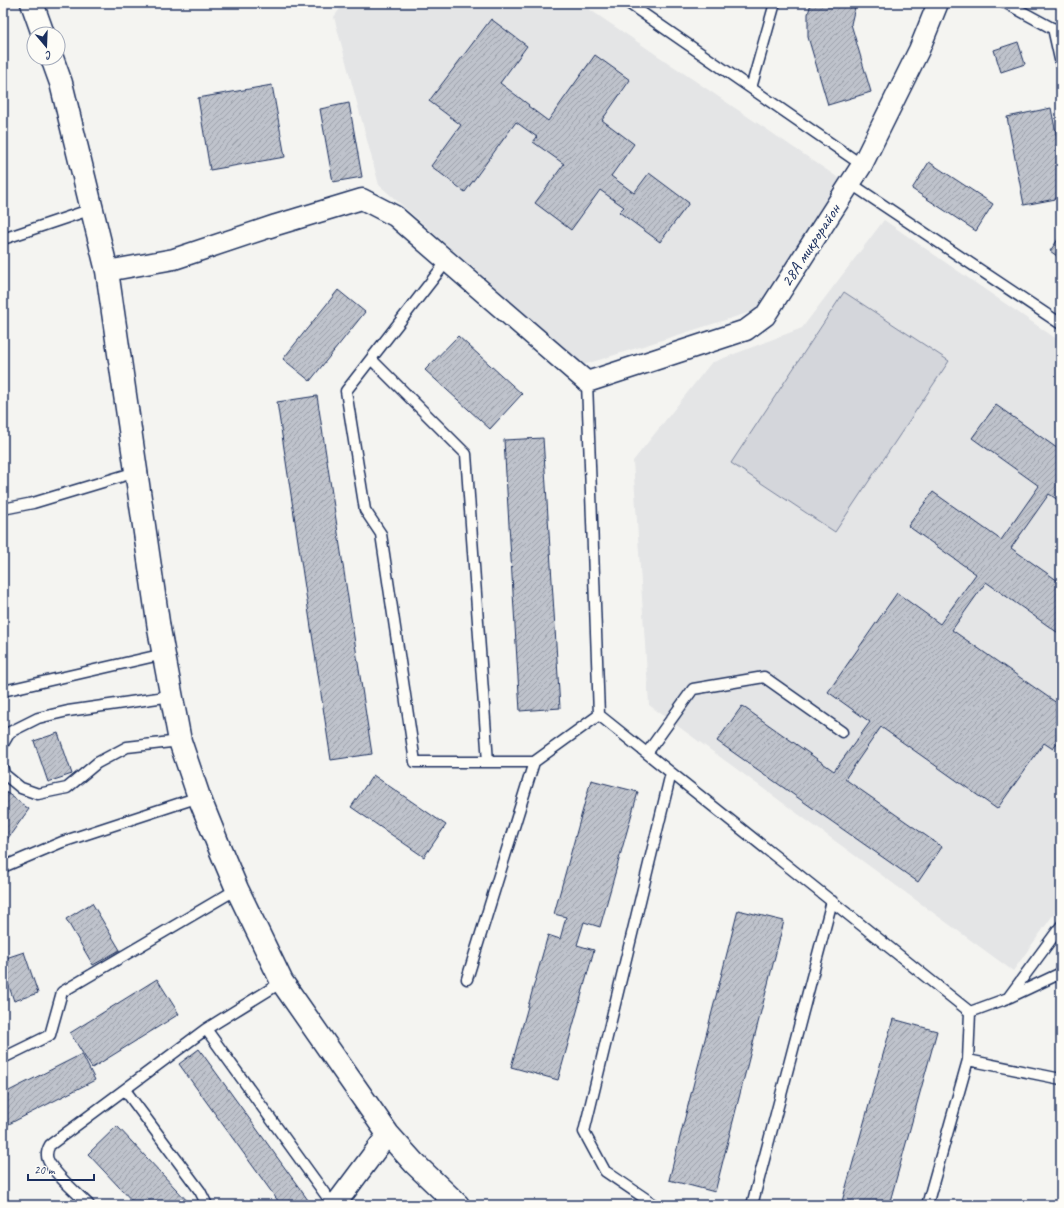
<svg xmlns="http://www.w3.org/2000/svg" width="1064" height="1208" viewBox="0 0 1064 1208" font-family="Caveat,sans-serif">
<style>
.built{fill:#e4e5e6}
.green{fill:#d4d6db;stroke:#78829c}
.building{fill:url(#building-hatch);stroke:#1b2f5e}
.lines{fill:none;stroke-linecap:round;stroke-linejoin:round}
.service-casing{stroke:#1b2f5e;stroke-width:13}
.minor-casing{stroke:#1b2f5e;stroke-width:23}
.secondary-casing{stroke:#1b2f5e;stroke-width:25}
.service{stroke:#fdfcf7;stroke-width:10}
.minor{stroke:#fdfcf7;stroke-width:20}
.secondary{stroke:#fdfcf7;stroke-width:22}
.labels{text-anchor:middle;stroke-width:3.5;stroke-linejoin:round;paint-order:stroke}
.street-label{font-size:17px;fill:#1b2f5e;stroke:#fdfcf7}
</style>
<defs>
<pattern id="building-hatch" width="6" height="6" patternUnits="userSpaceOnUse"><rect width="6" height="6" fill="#bfc3cc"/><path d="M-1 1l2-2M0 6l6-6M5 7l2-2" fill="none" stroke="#9a9fa9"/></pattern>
</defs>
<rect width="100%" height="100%" fill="#f4f4f1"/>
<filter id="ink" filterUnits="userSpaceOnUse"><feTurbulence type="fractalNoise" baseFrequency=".025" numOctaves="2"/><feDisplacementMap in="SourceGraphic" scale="8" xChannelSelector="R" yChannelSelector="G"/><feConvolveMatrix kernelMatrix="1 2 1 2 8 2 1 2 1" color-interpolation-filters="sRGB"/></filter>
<g filter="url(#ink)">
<path class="built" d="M 344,3 L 580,3 L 840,179 L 757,310 L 583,365 L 379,185 L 334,17 Z
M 884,220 L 1061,342 L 1061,904 L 1013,971 L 649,705 L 633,461 L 711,363 L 802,328 Z"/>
<path class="green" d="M 844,292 L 949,361 L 835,532 L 731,463 Z"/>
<path class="building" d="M 811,3 L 856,3 L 851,24 L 871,92 L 828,105 L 808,37 L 808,14 Z
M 491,19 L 527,46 L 500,83 L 529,105 L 528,106 L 548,121 L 595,55 L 630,80 L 602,120 L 634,144 L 611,176 L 634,193 L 649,173 L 689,203 L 660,242 L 619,212 L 624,207 L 600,190 L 571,230 L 535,203 L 564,164 L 533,142 L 537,137 L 516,122 L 465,192 L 431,166 L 461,125 L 429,101 Z
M 1018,42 L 1025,64 L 1001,72 L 994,50 Z
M 272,85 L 285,157 L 210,170 L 198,98 Z
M 349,103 L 362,177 L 333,182 L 320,109 Z
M 1051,108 L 1061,159 L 1061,198 L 1024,205 L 1007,117 Z
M 929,162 L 993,204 L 976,231 L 912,189 Z
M 1061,235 L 1061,259 L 1050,251 Z
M 338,290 L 365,312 L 310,381 L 283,359 Z
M 458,336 L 522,394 L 490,429 L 425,370 Z
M 317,396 L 372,754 L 331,760 L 277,402 Z
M 996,405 L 1061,451 L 1061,502 L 1049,494 L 1011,548 L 1061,583 L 1061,635 L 986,582 L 952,630 L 1061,706 L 1061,737 L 1053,749 L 1044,743 L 997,809 L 881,727 L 845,779 L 942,847 L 918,882 L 717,741 L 742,706 L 834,771 L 870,722 L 828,692 L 897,593 L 940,624 L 976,574 L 908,526 L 933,492 L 1001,540 L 1039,486 L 972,438 Z
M 543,438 L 560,708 L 520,711 L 504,440 Z
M 58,733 L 72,774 L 48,782 L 34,741 Z
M 373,775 L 446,825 L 424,857 L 351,807 Z
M 591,780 L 638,792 L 600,927 L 584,922 L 577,945 L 594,950 L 558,1080 L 511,1067 L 548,935 L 560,939 L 566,917 L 554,914 Z
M 3,790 L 29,809 L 3,845 Z
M 92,903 L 120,950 L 93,965 L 66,919 Z
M 738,910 L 784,921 L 715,1192 L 669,1180 Z
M 24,952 L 38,993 L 14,1001 L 3,969 L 3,959 Z
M 157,979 L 179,1014 L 92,1068 L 70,1033 Z
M 893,1019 L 937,1031 L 889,1205 L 841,1205 Z
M 199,1049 L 308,1200 L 301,1205 L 281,1205 L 179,1064 Z
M 82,1054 L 95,1080 L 3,1127 L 3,1094 Z
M 117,1126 L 191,1205 L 136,1205 L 88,1154 Z
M 3,1195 L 14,1205 L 3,1205 Z"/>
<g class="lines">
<defs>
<path id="service" d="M 628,3 L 862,165
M 1006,3 L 1061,33
M 1053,28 L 1061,64
M 751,88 L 775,3
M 850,183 L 1061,324
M 3,239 L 92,209
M 447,261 L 346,391 L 365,510 L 381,534 L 415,762 L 534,762 L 599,715
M 371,359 L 466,454 L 488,762
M 587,382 L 599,715 L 970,1012 L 968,1060 L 927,1205
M 3,509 L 33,503 L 136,472
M 3,691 L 164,654
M 3,744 L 10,732 L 38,718 L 68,711 L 172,696
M 647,753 L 693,689 L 764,677 L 842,732
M 3,769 L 4,774 L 21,788 L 38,794 L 67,788 L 97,763 L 127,747 L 180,741
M 3,867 L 62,842 L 199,797
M 467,979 L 534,762
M 1010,997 L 1061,973
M 970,1012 L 1008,998 L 1061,926
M 206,1029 L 333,1205
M 3,1058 L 50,1035 L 62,992 L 237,889
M 968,1060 L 1061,1079
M 125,1090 L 200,1191 L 207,1205
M 89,1205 C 78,1194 54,1174 48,1160 C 46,1155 47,1150 50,1145 L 206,1029 L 282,982
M 655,1205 L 605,1171 L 584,1132 L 671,773
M 752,1205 L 832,901"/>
<path id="minor" d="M 107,271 L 174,259 L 276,225 L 362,199 L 395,216 L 587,382 L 746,330 L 765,316 L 862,165 L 919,50 L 938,3
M 335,1205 L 388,1134"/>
<path id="secondary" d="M 32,3 L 43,34
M 52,58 L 61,83 L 107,271 L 159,629 L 180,741 L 199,797 L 220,849 L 237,889 L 282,982 L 388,1134 L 414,1163 L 458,1205"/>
</defs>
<use href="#service" class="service-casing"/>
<use href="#minor" class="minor-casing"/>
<use href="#secondary" class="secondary-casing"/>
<use href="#service" class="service"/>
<use href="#minor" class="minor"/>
<use href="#secondary" class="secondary"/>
</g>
</g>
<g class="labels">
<g class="street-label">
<text transform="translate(810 245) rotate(-57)" y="6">28А микрорайон</text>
</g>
</g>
<rect width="1064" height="1208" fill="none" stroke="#fdfcf7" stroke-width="16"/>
<rect x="8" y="8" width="1048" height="1192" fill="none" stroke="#1b2f5e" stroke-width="1.5" filter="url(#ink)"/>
<g transform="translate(46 46) rotate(161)"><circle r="19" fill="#fdfcf7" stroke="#a3aaba"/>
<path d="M0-3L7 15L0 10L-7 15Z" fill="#1b2f5e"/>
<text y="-6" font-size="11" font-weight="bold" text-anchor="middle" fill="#1b2f5e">С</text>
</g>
<path d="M28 1174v6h66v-6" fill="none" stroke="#1b2f5e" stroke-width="2"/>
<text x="34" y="1174" font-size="12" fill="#1b2f5e" stroke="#fdfcf7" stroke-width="3" paint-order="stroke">20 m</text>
</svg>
